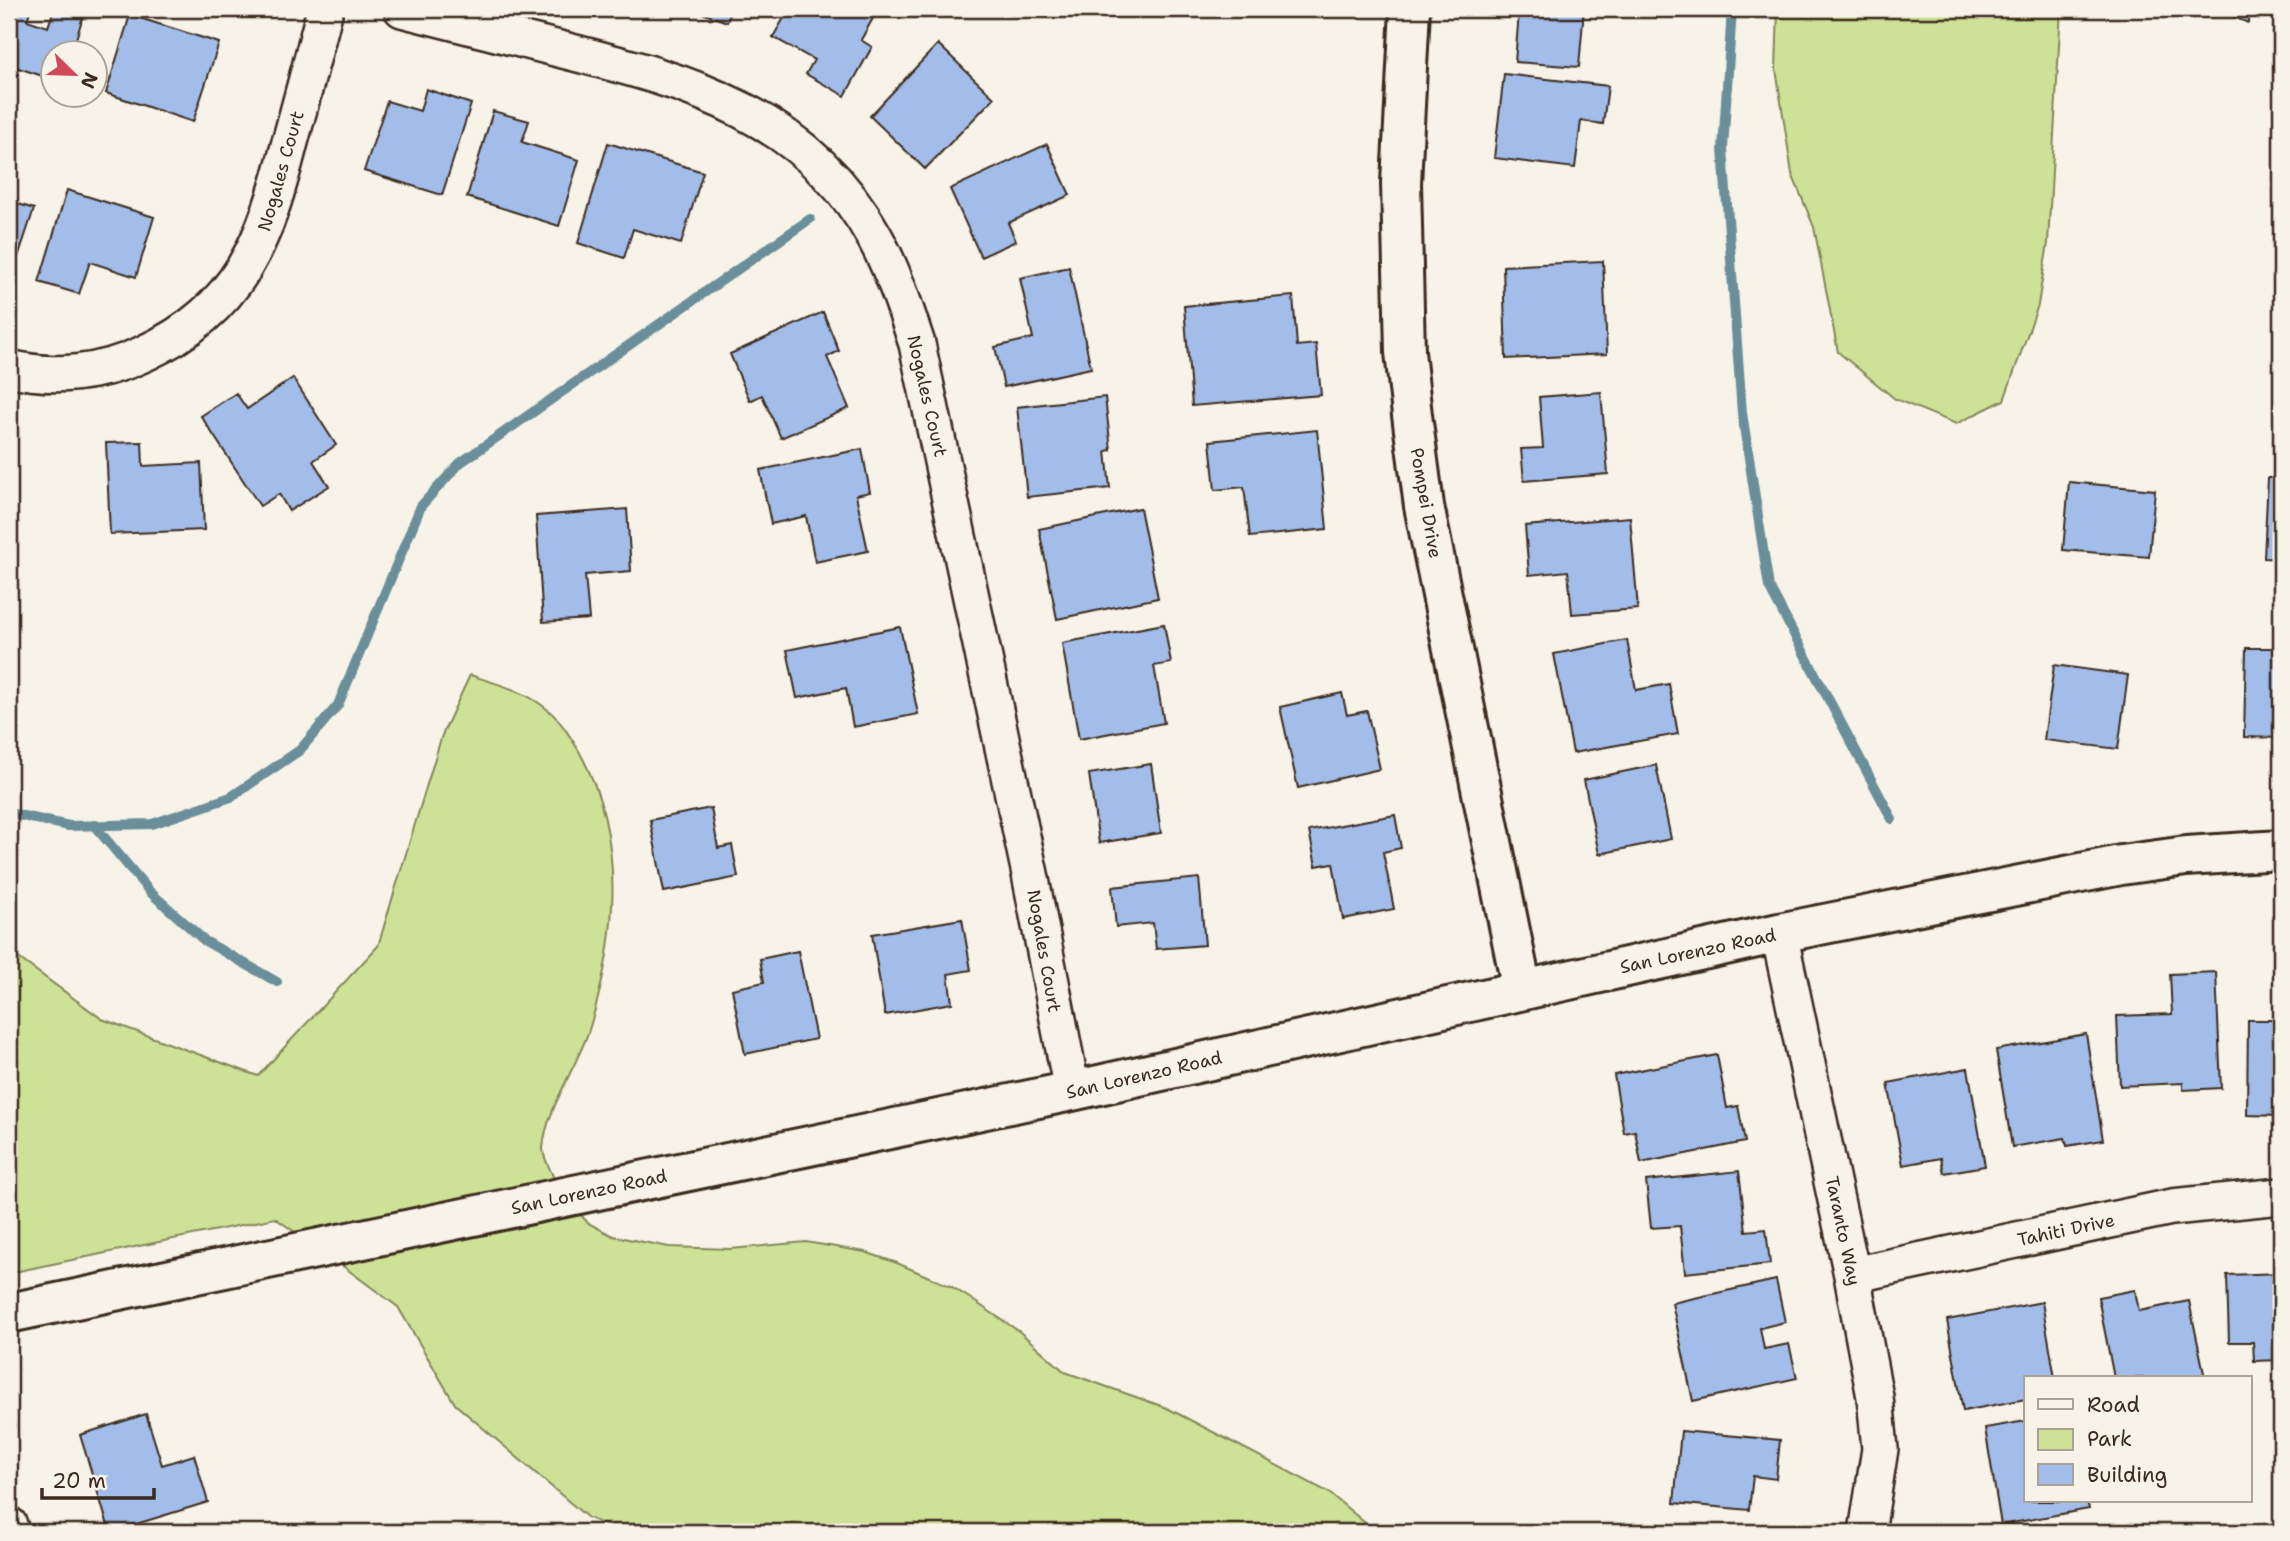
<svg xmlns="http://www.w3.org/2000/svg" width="2290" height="1541" viewBox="0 0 2290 1541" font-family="'Shantell Sans',sans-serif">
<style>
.green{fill:#cee297;stroke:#84865a;stroke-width:2}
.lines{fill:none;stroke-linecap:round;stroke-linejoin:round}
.stream{stroke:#6b8e9a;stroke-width:10}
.building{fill:#a2bdea;stroke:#3b2a1e;stroke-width:2}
.street-casing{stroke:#3b2a1e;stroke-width:40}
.secondary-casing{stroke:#3b2a1e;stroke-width:44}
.street{stroke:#f7f3e8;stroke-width:35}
.secondary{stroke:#f7f3e8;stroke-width:38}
.labels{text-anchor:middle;stroke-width:7;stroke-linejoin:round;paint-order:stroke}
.street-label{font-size:18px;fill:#3b2a1e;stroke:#f7f3e8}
</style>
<rect width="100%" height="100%" fill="#f7f3e8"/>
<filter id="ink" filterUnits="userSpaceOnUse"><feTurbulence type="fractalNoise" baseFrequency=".0143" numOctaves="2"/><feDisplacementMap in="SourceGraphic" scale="14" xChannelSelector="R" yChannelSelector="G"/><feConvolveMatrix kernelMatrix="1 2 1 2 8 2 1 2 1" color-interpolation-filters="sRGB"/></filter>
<g filter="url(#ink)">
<path class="green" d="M 1778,9 L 2061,9 L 2048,243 L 2038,305 L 2004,400 L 1956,424 L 1895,399 L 1838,352 L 1814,227 L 1792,174 L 1776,69 Z
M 470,675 C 495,683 522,690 543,706 C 558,716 570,736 579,751 C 627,838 617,939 589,1030 C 577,1067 545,1111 543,1149 C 543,1158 551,1170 554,1179 L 295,1232 L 275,1218 L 9,1273 L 9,951 L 102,1019 L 258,1076 L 378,946 L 442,735 Z
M 580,1214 L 588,1223 L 613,1236 L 669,1247 L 730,1249 L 806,1242 L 865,1252 L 897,1263 L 952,1287 L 971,1299 L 1020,1332 L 1065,1372 L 1167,1408 L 1328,1492 L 1376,1532 L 623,1532 L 588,1518 L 455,1404 L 398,1307 L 340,1264 Z"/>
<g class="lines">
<path class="stream" d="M 1732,9 L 1723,149 L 1742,413 L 1769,587 L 1892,819
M 9,813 L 69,826 L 152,824 L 231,797 L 300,750 L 338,705 L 421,506 L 460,463 L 810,219
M 94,825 L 150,892 L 205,941 L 277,982"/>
</g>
<path class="building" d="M 9,9 L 31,9 L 27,20 L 48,27 L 54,9 L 85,10 L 72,52 L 52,52 L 52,79 L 9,65 Z
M 691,9 L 732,9 L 727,22 Z
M 789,9 L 878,9 L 861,40 L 872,47 L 845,96 L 806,74 L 814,60 L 773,37 Z
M 1504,9 L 1584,9 L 1579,67 L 1515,62 L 1519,12 L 1504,11 Z
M 2281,9 L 2281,22 L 2253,10 L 2248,23 L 2217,10 Z
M 130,15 L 219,43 L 193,122 L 106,93 Z
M 938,44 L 994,98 L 925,169 L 870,116 Z
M 1504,74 L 1608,86 L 1603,124 L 1581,121 L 1575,168 L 1494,158 Z
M 426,89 L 471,104 L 442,195 L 364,171 L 387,101 L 420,111 Z
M 493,111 L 529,121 L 522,142 L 579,160 L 559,226 L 467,197 Z
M 608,143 L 703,172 L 681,244 L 633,229 L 624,258 L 578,243 Z
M 1047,144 L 1070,195 L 1008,223 L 1016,241 L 981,257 L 950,189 Z
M 67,190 L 154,217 L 136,277 L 90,262 L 79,294 L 39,282 Z
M 9,201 L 34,209 L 13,272 L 9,271 Z
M 1603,261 L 1607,354 L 1506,359 L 1503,266 Z
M 1069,267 L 1091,368 L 1004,387 L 995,347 L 1033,338 L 1020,278 Z
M 1293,296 L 1297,346 L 1316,344 L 1321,395 L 1192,406 L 1184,306 Z
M 823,312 L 839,351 L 827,357 L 849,408 L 781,438 L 762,395 L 750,401 L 730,354 Z
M 293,378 L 336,445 L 313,461 L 329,486 L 289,511 L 279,494 L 260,506 L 201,416 L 236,393 L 247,409 Z
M 1601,392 L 1608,474 L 1524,481 L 1521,449 L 1543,448 L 1539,397 Z
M 1105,397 L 1111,450 L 1106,451 L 1110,488 L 1027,497 L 1017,407 Z
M 1317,430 L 1327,529 L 1250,537 L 1244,487 L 1215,490 L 1210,441 Z
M 142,442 L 143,466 L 201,463 L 204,530 L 110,534 L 106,443 Z
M 862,449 L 870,492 L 856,495 L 868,551 L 815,562 L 806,516 L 771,524 L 760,470 Z
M 2268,478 L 2281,478 L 2281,559 L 2264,558 Z
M 2069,482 L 2155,490 L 2149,557 L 2063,550 Z
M 1140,508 L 1158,598 L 1057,619 L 1039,529 Z
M 627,509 L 631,571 L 585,575 L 589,619 L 543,622 L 536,516 Z
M 1630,517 L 1638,609 L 1572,614 L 1568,571 L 1529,575 L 1525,526 Z
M 1164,624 L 1171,663 L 1154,666 L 1164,723 L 1079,739 L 1062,643 Z
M 900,627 L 918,714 L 853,727 L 846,688 L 797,698 L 787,650 Z
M 1627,640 L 1636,690 L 1669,684 L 1678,734 L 1573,753 L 1554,654 Z
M 2246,648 L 2281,648 L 2281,738 L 2244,737 Z
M 2054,665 L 2128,675 L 2118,749 L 2044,740 Z
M 1342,693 L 1347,715 L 1367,711 L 1380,769 L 1298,788 L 1280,707 Z
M 1151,764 L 1161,833 L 1099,843 L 1089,774 Z
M 1656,765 L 1671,839 L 1599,854 L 1584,780 Z
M 711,808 L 718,848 L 732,845 L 738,877 L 664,892 L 650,820 Z
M 1395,815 L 1401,848 L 1383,852 L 1394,909 L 1343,919 L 1333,863 L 1316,866 L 1309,831 Z
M 1199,878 L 1205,945 L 1156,949 L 1153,923 L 1116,927 L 1112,887 Z
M 962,919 L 971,970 L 948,974 L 952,1003 L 885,1015 L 872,934 Z
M 798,951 L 816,1039 L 745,1054 L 732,989 L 764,982 L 760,959 Z
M 2216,972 L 2221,1088 L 2183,1090 L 2183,1083 L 2120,1086 L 2117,1016 L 2172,1014 L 2170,974 Z
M 2281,1004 L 2281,1116 L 2247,1115 L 2248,1020 L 2281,1020 Z
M 2086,1034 L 2103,1140 L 2067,1146 L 2065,1138 L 2012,1147 L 1996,1050 Z
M 1717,1055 L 1727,1108 L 1738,1106 L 1745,1142 L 1641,1163 L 1635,1131 L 1624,1133 L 1614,1075 Z
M 1968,1068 L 1985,1166 L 1944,1173 L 1941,1158 L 1903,1165 L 1888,1083 Z
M 1739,1171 L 1746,1231 L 1766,1229 L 1770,1264 L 1685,1273 L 1680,1226 L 1651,1228 L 1646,1181 Z
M 2281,1273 L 2281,1360 L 2254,1361 L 2253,1342 L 2229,1342 L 2227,1275 Z
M 1776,1280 L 1785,1322 L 1760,1328 L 1764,1349 L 1789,1344 L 1797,1378 L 1693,1401 L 1672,1303 Z
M 2135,1290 L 2139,1311 L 2189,1301 L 2205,1378 L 2114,1378 L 2098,1297 Z
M 2042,1302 L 2055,1378 L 2026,1378 L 2026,1399 L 1963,1411 L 1947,1320 Z
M 146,1414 L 162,1465 L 194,1455 L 208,1502 L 110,1532 L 80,1435 Z
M 2026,1421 L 2026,1501 L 2087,1501 L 2089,1509 L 2001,1525 L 1985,1428 Z
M 1681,1431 L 1780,1440 L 1776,1479 L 1753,1476 L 1749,1510 L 1674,1503 Z"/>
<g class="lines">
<defs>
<path id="street" d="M 402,9 C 457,23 512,37 567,51 C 690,82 808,116 874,236 C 893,270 905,307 917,344 L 1030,874 L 1072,1091
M 9,368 C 54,379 101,374 143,354 C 241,309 265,240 290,142 C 302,98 314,53 325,9
M 1779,933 L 1852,1275 L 1875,1397 L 1880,1449 L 1867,1532
M 1852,1275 L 2172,1207 L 2281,1196
M 9,1525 L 11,1532"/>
<path id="secondary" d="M 1410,9 L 1401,183 L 1405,352 L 1412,415 L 1424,506 L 1522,990
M 9,1313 L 1072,1091 L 1779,933 L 2121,865 L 2186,856 L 2281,850"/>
</defs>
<use href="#street" class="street-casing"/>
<use href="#secondary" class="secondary-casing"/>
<use href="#street" class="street"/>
<use href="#secondary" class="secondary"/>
</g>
</g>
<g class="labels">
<g class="street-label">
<text transform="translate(281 171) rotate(-74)" y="6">Nogales Court</text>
<text transform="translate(927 396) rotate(77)" y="6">Nogales Court</text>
<text transform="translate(1426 503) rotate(80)" y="6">Pompei Drive</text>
<text transform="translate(1044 951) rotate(80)" y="6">Nogales Court</text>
<text transform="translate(1698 951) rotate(-12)" y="6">San Lorenzo Road</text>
<text transform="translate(1144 1075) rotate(-13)" y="6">San Lorenzo Road</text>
<text transform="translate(589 1192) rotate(-12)" y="6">San Lorenzo Road</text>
<text transform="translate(2066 1230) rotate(-12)" y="6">Tahiti Drive</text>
<text transform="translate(1843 1231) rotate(78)" y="6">Taranto Way</text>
</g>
</g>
<rect width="2290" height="1541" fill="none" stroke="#f7f3e8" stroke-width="35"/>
<rect x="18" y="18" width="2255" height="1506" fill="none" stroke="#3b2a1e" stroke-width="2.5" filter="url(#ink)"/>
<rect x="2024" y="1376" width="228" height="126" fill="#f7f3e8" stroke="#aca397" stroke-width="2"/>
<rect x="2038" y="1399" width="35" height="10" fill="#f7f3e8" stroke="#aca397" stroke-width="2"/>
<text x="2087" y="1412" font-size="21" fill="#3b2a1e">Road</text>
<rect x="2038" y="1429" width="35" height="21" fill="#cee297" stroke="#aca397" stroke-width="2"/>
<text x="2087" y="1446" font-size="21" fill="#3b2a1e">Park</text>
<rect x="2038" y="1464" width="35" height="21" fill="#a2bdea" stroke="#aca397" stroke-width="2"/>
<text x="2087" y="1482" font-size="21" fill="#3b2a1e">Building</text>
<g transform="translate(74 74) rotate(113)"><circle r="33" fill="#f7f3e8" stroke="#aca397" stroke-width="2"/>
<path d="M0-5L12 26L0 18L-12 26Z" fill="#d1495b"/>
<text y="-10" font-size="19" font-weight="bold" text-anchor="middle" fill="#3b2a1e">N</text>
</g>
<path d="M42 1488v10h112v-10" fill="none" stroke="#3b2a1e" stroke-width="3.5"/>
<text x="52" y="1488" font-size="21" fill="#3b2a1e" stroke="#f7f3e8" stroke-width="5" paint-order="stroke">20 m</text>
</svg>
